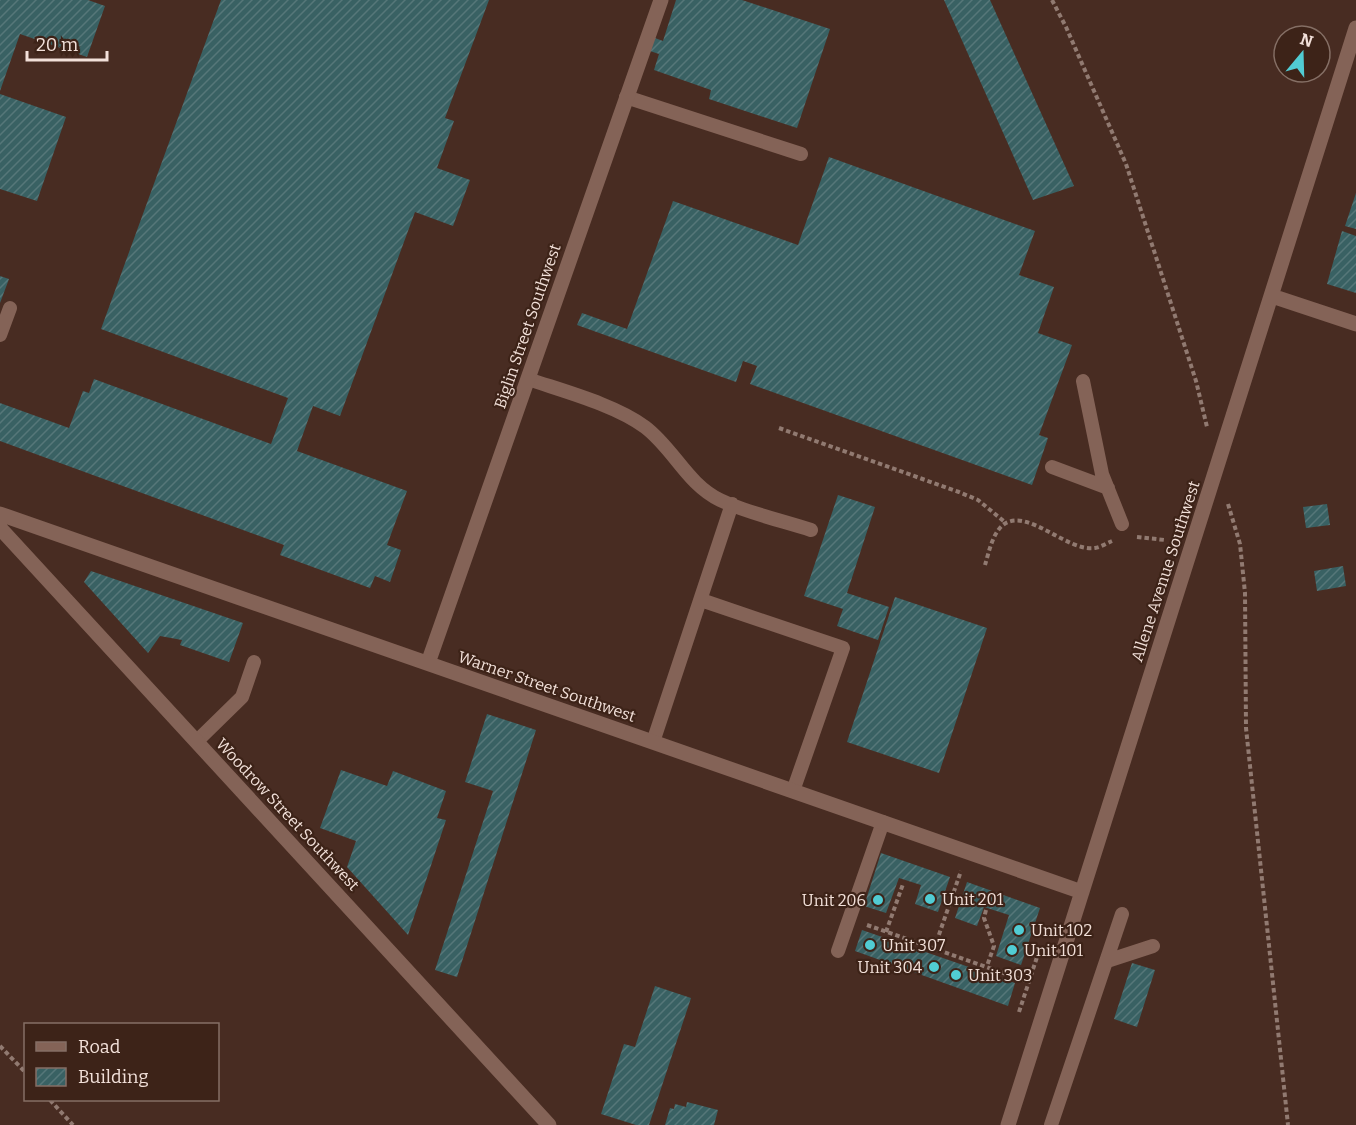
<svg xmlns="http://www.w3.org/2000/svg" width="1356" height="1125" viewBox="0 0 1356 1125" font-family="Bitter,serif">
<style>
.building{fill:url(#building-hatch)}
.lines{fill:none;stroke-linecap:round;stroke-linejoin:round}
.path{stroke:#917a71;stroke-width:4;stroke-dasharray:4.5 3;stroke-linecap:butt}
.lane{stroke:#846357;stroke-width:14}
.street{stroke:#846357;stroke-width:15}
.poi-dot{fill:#51ccd3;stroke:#3d2318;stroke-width:2}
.labels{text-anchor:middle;stroke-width:4.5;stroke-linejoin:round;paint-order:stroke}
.street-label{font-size:16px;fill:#f2e0d9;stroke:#3d2318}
.poi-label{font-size:16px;fill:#f2e0d9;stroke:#3d2318;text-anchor:start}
</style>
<defs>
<pattern id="building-hatch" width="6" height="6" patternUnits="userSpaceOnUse" patternTransform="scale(1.5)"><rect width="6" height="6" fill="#396163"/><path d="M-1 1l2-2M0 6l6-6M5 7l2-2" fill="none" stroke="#567779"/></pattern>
</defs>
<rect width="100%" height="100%" fill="#482c22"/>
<path class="building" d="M 0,0 L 88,0 L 105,6 L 87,57 L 20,34 L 0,91 Z
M 221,0 L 489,0 L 445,118 L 454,121 L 437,168 L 470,180 L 453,226 L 415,212 L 340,416 L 313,406 L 297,451 L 407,491 L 387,545 L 401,550 L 390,582 L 375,576 L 370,588 L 280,555 L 284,545 L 0,441 L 0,403 L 69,428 L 83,391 L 89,393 L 94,379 L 271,444 L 288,398 L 101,329 Z
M 676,0 L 742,0 L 830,29 L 797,128 L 709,99 L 711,90 L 654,70 L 659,54 L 650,51 L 655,38 L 663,41 Z
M 944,0 L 990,0 L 1074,186 L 1033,200 Z
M 0,94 L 66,117 L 37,201 L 0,189 Z
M 829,157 L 1035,231 L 1019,275 L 1054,287 L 1038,333 L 1072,345 L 1039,435 L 1048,438 L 1032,485 L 750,384 L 757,366 L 743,361 L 736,382 L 577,325 L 582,313 L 627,329 L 673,201 L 798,245 Z
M 1356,193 L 1356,229 L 1345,226 Z
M 1342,231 L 1356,236 L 1356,293 L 1327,284 Z
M 0,276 L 9,279 L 0,303 Z
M 838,495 L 875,507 L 847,593 L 889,607 L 878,640 L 837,626 L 843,609 L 804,596 Z
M 1327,504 L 1330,525 L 1306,528 L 1303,507 Z
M 1343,566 L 1346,586 L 1317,591 L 1314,571 Z
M 91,571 L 243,623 L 229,662 L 180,645 L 182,640 L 160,636 L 148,653 L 84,582 Z
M 895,597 L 987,628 L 939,773 L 847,742 Z
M 487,714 L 536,730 L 457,977 L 435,970 L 493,791 L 465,782 Z
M 341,770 L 387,786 L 393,771 L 446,791 L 437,818 L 446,820 L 408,935 L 347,867 L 356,841 L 320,828 Z
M 881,853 L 950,877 L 938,912 L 915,904 L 921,885 L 899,878 L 886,913 L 864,906 Z
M 967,882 L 1040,908 L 1021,965 L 996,956 L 1009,915 L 984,907 L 977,926 L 955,918 Z
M 862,930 L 1015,983 L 1008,1006 L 855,951 Z
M 1132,963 L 1155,970 L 1137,1027 L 1114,1019 Z
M 655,986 L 691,998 L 649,1125 L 636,1125 L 601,1114 L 624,1044 L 635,1047 Z
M 687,1102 L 718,1110 L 714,1125 L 665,1125 L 670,1108 L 674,1109 L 675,1104 L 686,1107 Z"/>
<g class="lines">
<path class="path" d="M 1052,0 L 1066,27 L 1126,164 L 1196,381 L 1207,427
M 779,428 L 959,492 L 978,500 L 1006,523
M 1228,504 L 1240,544 L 1245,593 L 1246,728 L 1288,1125
M 1137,537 L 1165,540
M 985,565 C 989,552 993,530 1006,523 C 1030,510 1068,552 1095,548 C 1101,547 1107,543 1112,541
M 986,910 L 984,918 L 994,946 L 987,966
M 867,925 L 1029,982
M 886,932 L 903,884
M 934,949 L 961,871
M 1019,1012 L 1039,951
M 0,1046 L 26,1073
M 50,1100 L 73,1125"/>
<path class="lane" d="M 626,97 L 801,154
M 0,335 L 10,308
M 528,379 C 563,391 616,405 645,427 C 674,449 687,484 720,500 C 745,512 783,521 811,530
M 1083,381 L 1102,474 L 1122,524
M 1052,467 L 1108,488
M 701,600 L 843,648 L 793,791
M 197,741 L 242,697 L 254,662
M 653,742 L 732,504
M 838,951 L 883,822
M 1107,961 L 1153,946
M 1051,1125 L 1122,914"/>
<path class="street" d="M 1272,296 L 1356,324
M 0,514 L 1082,892
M 0,528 L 549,1125
M 428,663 L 661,0
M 1008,1125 L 1356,28"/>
</g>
<g class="poi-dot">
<circle cx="930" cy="899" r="6"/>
<circle cx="878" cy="900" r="6"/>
<circle cx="1019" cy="930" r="6"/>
<circle cx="870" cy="945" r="6"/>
<circle cx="1012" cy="950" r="6"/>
<circle cx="934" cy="967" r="6"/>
<circle cx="956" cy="975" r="6"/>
</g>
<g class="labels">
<g class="street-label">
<text transform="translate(527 326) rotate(-71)" y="6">Biglin Street Southwest</text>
<text transform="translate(1165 571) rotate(-72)" y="6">Allene Avenue Southwest</text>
<text transform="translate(547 686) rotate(19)" y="6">Warner Street Southwest</text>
<text transform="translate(288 814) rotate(47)" y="6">Woodrow Street Southwest</text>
</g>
<g class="poi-label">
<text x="942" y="905">Unit 201</text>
<text x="866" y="906" text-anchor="end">Unit 206</text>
<text x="1031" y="936">Unit 102</text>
<text x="882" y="951">Unit 307</text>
<text x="1024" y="956">Unit 101</text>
<text x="922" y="973" text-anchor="end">Unit 304</text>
<text x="968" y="981">Unit 303</text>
</g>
</g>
<rect x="24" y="1023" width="195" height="78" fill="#3d2318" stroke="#856f65" stroke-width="1.5"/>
<rect x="36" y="1042" width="30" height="9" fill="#846357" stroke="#856f65" stroke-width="1.5"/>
<text x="78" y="1053" font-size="18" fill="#f2e0d9">Road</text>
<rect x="36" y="1068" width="30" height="18" fill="url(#building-hatch)" stroke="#856f65" stroke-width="1.5"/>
<text x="78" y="1083" font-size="18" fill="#f2e0d9">Building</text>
<g transform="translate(1302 54) rotate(19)"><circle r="28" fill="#3d2318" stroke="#856f65" stroke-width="1.5"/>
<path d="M0-4.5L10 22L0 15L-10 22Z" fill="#51ccd3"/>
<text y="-9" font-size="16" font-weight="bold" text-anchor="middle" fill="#f2e0d9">N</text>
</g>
<path d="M27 51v9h80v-9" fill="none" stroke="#f2e0d9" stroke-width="3"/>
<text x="36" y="51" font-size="18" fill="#f2e0d9" stroke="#3d2318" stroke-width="4.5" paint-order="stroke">20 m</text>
</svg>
